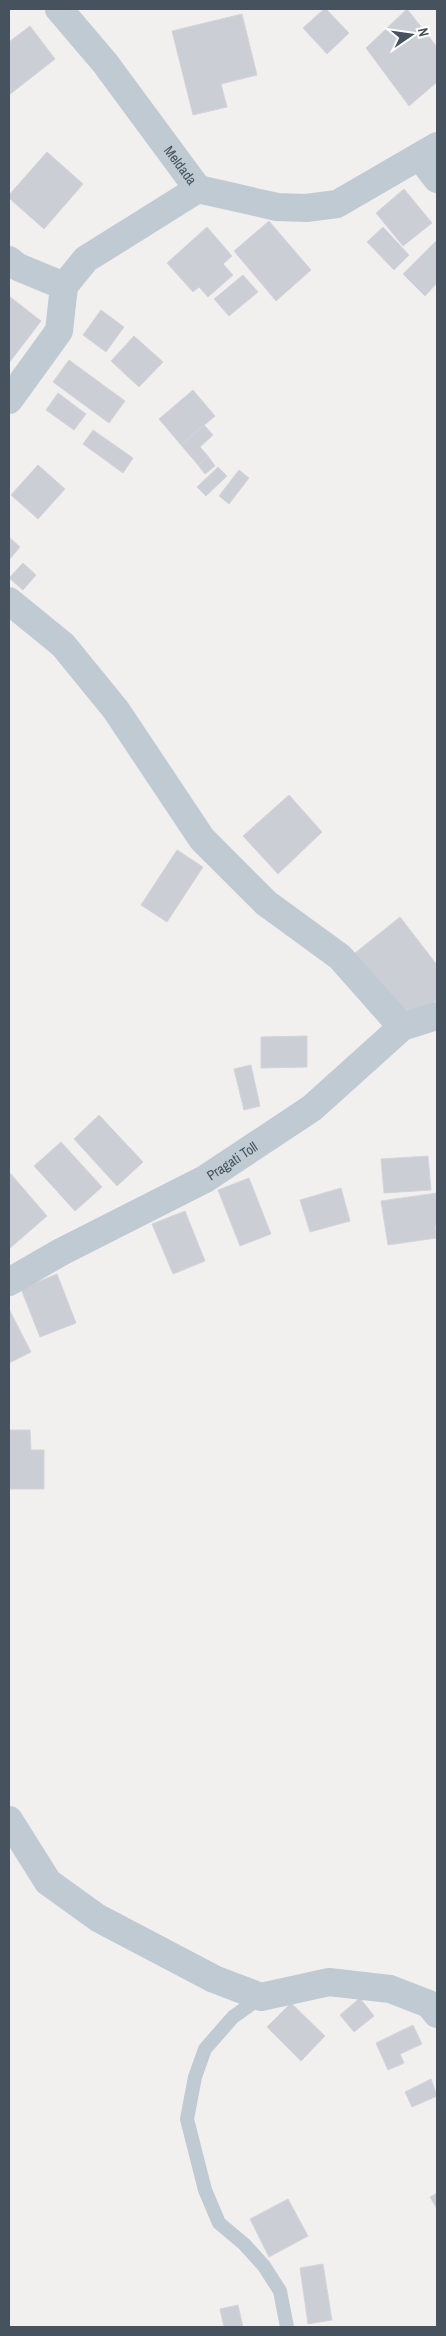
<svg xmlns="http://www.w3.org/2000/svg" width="446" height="2336" viewBox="0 0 446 2336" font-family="'Archivo Narrow',sans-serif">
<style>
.building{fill:#cbced4;stroke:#d3d5db}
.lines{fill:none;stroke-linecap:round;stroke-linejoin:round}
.service{stroke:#bfcad2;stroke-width:14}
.minor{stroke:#bfcad2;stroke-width:28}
.labels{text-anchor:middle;stroke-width:4;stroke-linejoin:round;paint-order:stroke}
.street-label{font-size:14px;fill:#46535f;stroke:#fff}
</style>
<rect width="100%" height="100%" fill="#f2efef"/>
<path class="building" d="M 324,9 L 326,9 L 349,33 L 327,54 L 303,28 Z
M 407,9 L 437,47 L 437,82 L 409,106 L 366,48 Z
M 242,14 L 257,75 L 221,84 L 227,107 L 193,115 L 172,31 Z
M 30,26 L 55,59 L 9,95 L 9,42 Z
M 47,152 L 83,184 L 44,229 L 9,198 L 9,195 Z
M 404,189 L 432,223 L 403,246 L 376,213 Z
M 269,221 L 311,270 L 276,301 L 234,251 Z
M 207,227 L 232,256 L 223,264 L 233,275 L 208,297 L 199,287 L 193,292 L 167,263 Z
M 383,227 L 409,255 L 394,270 L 367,242 Z
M 437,240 L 437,283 L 425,296 L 403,274 Z
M 243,275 L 258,292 L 229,316 L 214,299 Z
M 9,296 L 41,321 L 9,363 Z
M 101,310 L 124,327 L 106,352 L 83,335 Z
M 134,336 L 163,362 L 139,387 L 111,361 Z
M 69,360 L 125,401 L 109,423 L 53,382 Z
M 193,390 L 215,416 L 181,445 L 159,419 Z
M 58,393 L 86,414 L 74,430 L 46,410 Z
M 204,425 L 213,435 L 200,447 L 208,456 L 198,465 L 181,445 Z
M 93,430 L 133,458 L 123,473 L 83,444 Z
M 208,456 L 215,466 L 205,474 L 198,465 Z
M 38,465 L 65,489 L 38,519 L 11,495 Z
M 218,467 L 227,476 L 206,496 L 197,487 Z
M 239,470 L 249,478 L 229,504 L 219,496 Z
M 9,537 L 20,547 L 9,560 Z
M 23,563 L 36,575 L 23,590 L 9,578 Z
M 289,795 L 322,832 L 278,874 L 243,836 Z
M 177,850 L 203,867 L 167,922 L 141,905 Z
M 400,917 L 437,965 L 437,1000 L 408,1022 L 355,953 Z
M 307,1036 L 307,1067 L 261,1068 L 261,1037 Z
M 251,1065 L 260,1106 L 244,1110 L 234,1069 Z
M 99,1115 L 143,1162 L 117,1186 L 74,1139 Z
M 61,1142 L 102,1187 L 75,1211 L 34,1166 Z
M 428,1156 L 431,1190 L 384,1193 L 381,1159 Z
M 10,1173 L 47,1216 L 9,1249 L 9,1174 Z
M 249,1178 L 271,1234 L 240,1246 L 218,1190 Z
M 341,1188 L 350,1221 L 310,1232 L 300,1200 Z
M 437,1193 L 437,1226 L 435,1226 L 436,1238 L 388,1245 L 381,1201 Z
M 185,1211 L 205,1261 L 173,1274 L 152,1224 Z
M 57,1274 L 76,1323 L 40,1337 L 21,1289 Z
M 9,1309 L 31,1352 L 9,1363 Z
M 9,1430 L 30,1430 L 31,1450 L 44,1450 L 44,1489 L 9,1489 Z
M 360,1998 L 374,2016 L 354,2032 L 340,2015 Z
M 291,2003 L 325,2036 L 301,2061 L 267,2027 Z
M 413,2025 L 422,2044 L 400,2054 L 404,2063 L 388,2070 L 376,2043 Z
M 431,2079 L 437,2096 L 412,2107 L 405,2092 Z
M 437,2193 L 437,2209 L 430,2197 Z
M 288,2199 L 308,2236 L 269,2257 L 250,2219 Z
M 323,2264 L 332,2320 L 308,2324 L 300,2268 Z
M 238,2305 L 243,2327 L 224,2327 L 220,2309 Z"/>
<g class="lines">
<path class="service" d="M 261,1997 L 233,2017 L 205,2049 L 195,2077 L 187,2119 L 205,2190 L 219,2223 L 244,2244 L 264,2266 L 280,2291 L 287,2327"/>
<g class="minor">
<path id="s1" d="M 59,9 L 105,63 L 198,189"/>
<path d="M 420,157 L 437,179"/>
<path d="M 198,189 L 277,207 L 306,208 L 337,204 L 437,146"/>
<path d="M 9,260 L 18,267 L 64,286 L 86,259 L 198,189"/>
<path d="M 9,400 L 59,331 L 64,286"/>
<path d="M 9,601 L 63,645 L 116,710 L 202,839 L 266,903 L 340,957 L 402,1027"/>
<path id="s2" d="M 9,1282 L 61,1252 L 205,1179 L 312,1108 L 402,1027 L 437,1016"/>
<path d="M 9,1820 L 48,1882 L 98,1918 L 214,1979 L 261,1997 L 329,1982 L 390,1989 L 429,2004 L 437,2014"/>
</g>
</g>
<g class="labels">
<g class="street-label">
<text dy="5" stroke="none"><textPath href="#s1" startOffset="198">Meldada</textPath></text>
<text dy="5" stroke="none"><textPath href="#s2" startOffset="254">Pragati Toll</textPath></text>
</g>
</g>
<rect width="446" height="2336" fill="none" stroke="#46535f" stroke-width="20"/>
<g transform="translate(411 35) rotate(77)" stroke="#ffffff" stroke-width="4" paint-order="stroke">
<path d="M0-4L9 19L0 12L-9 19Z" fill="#46535f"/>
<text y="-8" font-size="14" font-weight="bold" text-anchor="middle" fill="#46535f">N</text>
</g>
</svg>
